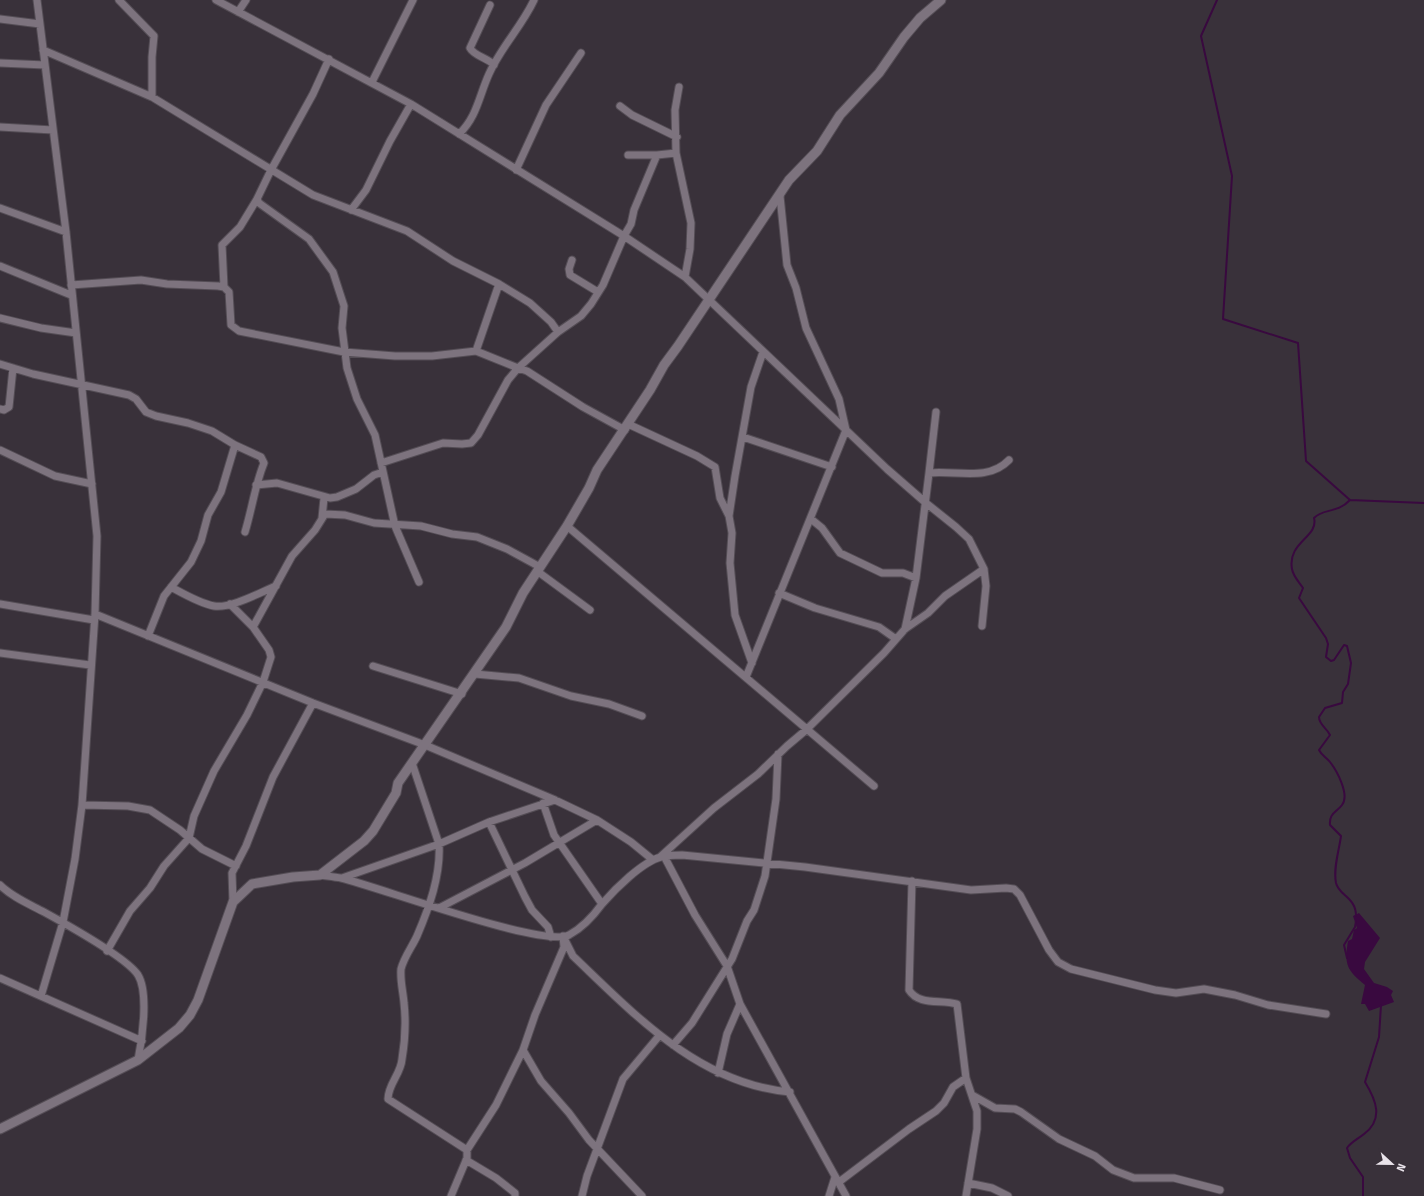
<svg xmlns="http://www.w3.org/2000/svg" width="1424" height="1196" viewBox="0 0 1424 1196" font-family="'Fira Sans',sans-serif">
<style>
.water{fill:#39093f}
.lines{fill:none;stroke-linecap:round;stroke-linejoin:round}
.stream{stroke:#39093f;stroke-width:2}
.minor-casing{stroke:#544d55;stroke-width:9}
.tertiary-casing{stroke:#544d55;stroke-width:11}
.minor{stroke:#7d737e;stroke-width:7}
.tertiary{stroke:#7d737e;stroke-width:9}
</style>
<rect width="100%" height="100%" fill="#39313a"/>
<path class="water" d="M 1359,913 L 1380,938 L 1365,962 L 1364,969 L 1374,983 L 1387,987 L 1393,991 L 1391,995 L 1394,1002 L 1369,1011 L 1365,1004 L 1361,1004 L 1365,985 C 1347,970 1344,965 1348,941 L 1352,939 L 1354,930 L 1357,928 L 1353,916 Z"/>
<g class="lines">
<path class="stream" d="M 1217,0 L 1201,36 L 1232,176 L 1223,319 L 1298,343 L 1306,461 L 1350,500 C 1337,514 1323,508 1314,518 C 1319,537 1287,542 1292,569 C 1293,576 1299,582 1303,588 L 1299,598 L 1326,638 L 1328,644 L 1326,657 L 1331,661 L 1334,660 L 1344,645 L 1347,646 L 1351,663 L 1348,684 L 1343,692 L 1342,703 L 1325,708 L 1319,717 C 1319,725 1327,728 1330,735 L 1319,750 C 1322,756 1326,757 1330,762 C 1337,771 1350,795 1342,805 C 1336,813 1329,813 1330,825 L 1341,836 C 1339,851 1333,868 1336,883 C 1339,896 1356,897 1356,916
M 1350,500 L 1424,503
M 1347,958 L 1344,945 L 1355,927 L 1356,921
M 1363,1196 L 1363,1177 L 1350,1158 L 1347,1148 C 1351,1142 1358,1139 1364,1134 C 1384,1119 1376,1100 1365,1082 L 1379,1037 L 1381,1005"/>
<defs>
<path id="minor" d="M 37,0 L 66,232 L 97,536 L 95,614 L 82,805 L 75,859 L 63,922 L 41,996
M 119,0 L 154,36 L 152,57 L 152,97
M 216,0 L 411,104 L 624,236 L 685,277 L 846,430 L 746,677
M 490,5 L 470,48 C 474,56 488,58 494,65
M 238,12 L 246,0
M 0,19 L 40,24
M 43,50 L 152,97 L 313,195 L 407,231 L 453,261 L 499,284 L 530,303 L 551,322 L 558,332
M 329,59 L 313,94 L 271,170 L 257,199 L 259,203 L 309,239 L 333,272 L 344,306 L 342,328 L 347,368 L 357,399 L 375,435 L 395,526 L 419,582
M 0,63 L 45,65
M 372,82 L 413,0
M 679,87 L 675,110 L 676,153 L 691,223 L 690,249 L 685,277
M 620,106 L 632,115 L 677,137
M 0,127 L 53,130
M 459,134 C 477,117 479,96 489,74 C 501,47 522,26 534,0
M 628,155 L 657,155
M 516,170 L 546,105 L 581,53
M 780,196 L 787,265 L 796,288 L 806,328 L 839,399 L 846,430 L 887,469 L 926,503 L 956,527 L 969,539 L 984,569 L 986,586 L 982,626
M 0,208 L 66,232
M 351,210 L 366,190 L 390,141 L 411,104
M 572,260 L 569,269 L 570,275 L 598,292
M 0,266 L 71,295
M 71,285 L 141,280 L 167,284 L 218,286 L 224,287 L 229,292 L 231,325 L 239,331 L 344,352 L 395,356 L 432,356 L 476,351 L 518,368
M 224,287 L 222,245 L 240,227 L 257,199
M 0,318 L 41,328 L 76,333
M 476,351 L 499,284
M 0,364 L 33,374 L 129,395 L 136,399 L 146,412 L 156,416 L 188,423 L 212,431 L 235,445 L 261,457 L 264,463 C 255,485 252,509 245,532
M 0,409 L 4,410 L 9,407 L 13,368
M 628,424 L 697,456 L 715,467 L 720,498 L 729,516
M 625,430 L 583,407 L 527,371 L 518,368 L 558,332 L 581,316 L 591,304 L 603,285 L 624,236 L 631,224 L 634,210 L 657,155 L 676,153
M 743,437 L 832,467
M 0,450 L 55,476 L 92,484
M 381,463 L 443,443 L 462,444 L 471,443 L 478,435 L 508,380 L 518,368
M 929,473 L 936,412
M 256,485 L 277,483 L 330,498 L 337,497 L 356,489 L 374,475 L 383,472
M 322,518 L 324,498
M 811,519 L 822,528 L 840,553 L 882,573 L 903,573 L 916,578
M 567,526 L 874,786
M 537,571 L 590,610
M 171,587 C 184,594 199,603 214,606 C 230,609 261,592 276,586
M 779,593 L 815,608 L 879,627 L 896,639
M 0,604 L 94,620
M 95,614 L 313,703 L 425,745 L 555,800 L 597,820 L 631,842 L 653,860
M 253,627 L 292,556 L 315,530 L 325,514 L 345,515 L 374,523 L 421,526 L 452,534 L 477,537 L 507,549 L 540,567
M 905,629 L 916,578 L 929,473 C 956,470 988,482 1009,460
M 148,636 L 164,596 L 191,562 L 201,541 L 208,515 L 221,492 L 235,445
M 0,653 L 90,665
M 752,663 L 735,615 L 730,563 L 732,533 L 729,516 L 735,476 L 751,387 L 763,352
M 373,666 L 462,694
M 475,674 L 519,678 L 571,696 L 609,704 L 642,716
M 412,763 L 439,844 C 441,875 429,908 417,936 C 412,947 404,957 401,969 C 400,981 403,991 404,1003 C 406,1021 405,1041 402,1059 C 401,1074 388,1084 388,1099 L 467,1150
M 543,803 L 554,835 L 602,904
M 82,805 L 128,806 L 150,810 L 180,830 L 202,849 L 236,866
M 489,822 L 525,897 L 532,910 L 548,927 L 551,937
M 664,856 L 695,915 L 727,966 L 740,1004 L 846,1196
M 660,857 L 714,808 L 758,774 L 787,746 L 806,730 L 884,653 L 905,629 L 928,613 L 945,596 L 984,569
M 320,875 C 327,876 335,877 341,878 C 379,887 543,948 569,935 C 582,928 594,915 602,904 C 615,889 642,862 661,857 C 667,855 675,855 682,855 L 805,867 L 971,890 L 1006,888 L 1014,889 L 1020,895 L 1049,950 L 1058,962 L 1071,969 L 1155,990 L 1176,993 L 1204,989 L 1235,995 L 1268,1005 L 1326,1014
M 342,878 L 439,844 L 489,822 L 555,800
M 912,881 L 909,990 C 919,1006 941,999 957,1004 L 966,1078 L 977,1111 L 977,1129 L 966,1196
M 0,885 C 12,897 29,904 44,912 C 64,923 127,958 138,975 C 149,993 142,1041 138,1060
M 233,902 L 232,873 L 246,846 L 273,777 L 313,703
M 439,908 L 525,863 L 597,820
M 565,940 L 573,956 C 635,1015 699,1084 790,1092
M 107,951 L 130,911 L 150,888 L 164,866 L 189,838 L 194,816 L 214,771 L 247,715 L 263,682 L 271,657 L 269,650 L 253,627 L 230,604
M 0,978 L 142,1041
M 673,1045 L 692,1023 L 732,959 L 747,921 L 754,910 L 765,876 L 776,799 L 778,754
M 523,1050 L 541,1081 L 569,1113 L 589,1140 L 642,1196
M 718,1073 L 727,1034 L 740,1004
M 972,1095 L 995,1108 L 1015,1109 L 1021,1112 L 1059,1139 L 1095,1156 L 1113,1170 L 1134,1178 L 1174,1178 L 1220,1190
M 466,1160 L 496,1178 L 515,1193 L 515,1196
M 839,1182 L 909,1129 L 936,1111 L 944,1103 L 953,1087 L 966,1078
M 968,1183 L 992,1188 L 1008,1196
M 451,1196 L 467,1158 L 467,1150 L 496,1105 L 523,1050 L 535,1015 L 564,947 L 563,936
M 582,1196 L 587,1176 L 623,1079 L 659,1036
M 829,1196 L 835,1177"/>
<path id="tertiary" d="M 0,1129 L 138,1060 L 179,1028 L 190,1015 L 198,1000 L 233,902 L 252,884 L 293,877 L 320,875 L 364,841 L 373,831 L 396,793 L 398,783 L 506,627 L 523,593 L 567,526 L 589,488 L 597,470 L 650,390 L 664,365 L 678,346 L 789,180 L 817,151 L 840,115 L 879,73 L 904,37 L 920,18 L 941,0"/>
</defs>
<use href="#minor" class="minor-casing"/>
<use href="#tertiary" class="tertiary-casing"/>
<use href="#minor" class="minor"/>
<use href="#tertiary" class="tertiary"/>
</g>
<g transform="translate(1392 1164) rotate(112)" stroke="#39313a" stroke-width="3" paint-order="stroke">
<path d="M0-3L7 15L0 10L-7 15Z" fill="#e9e3ea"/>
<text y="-6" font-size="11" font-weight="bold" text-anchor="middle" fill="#e9e3ea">N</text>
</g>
</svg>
